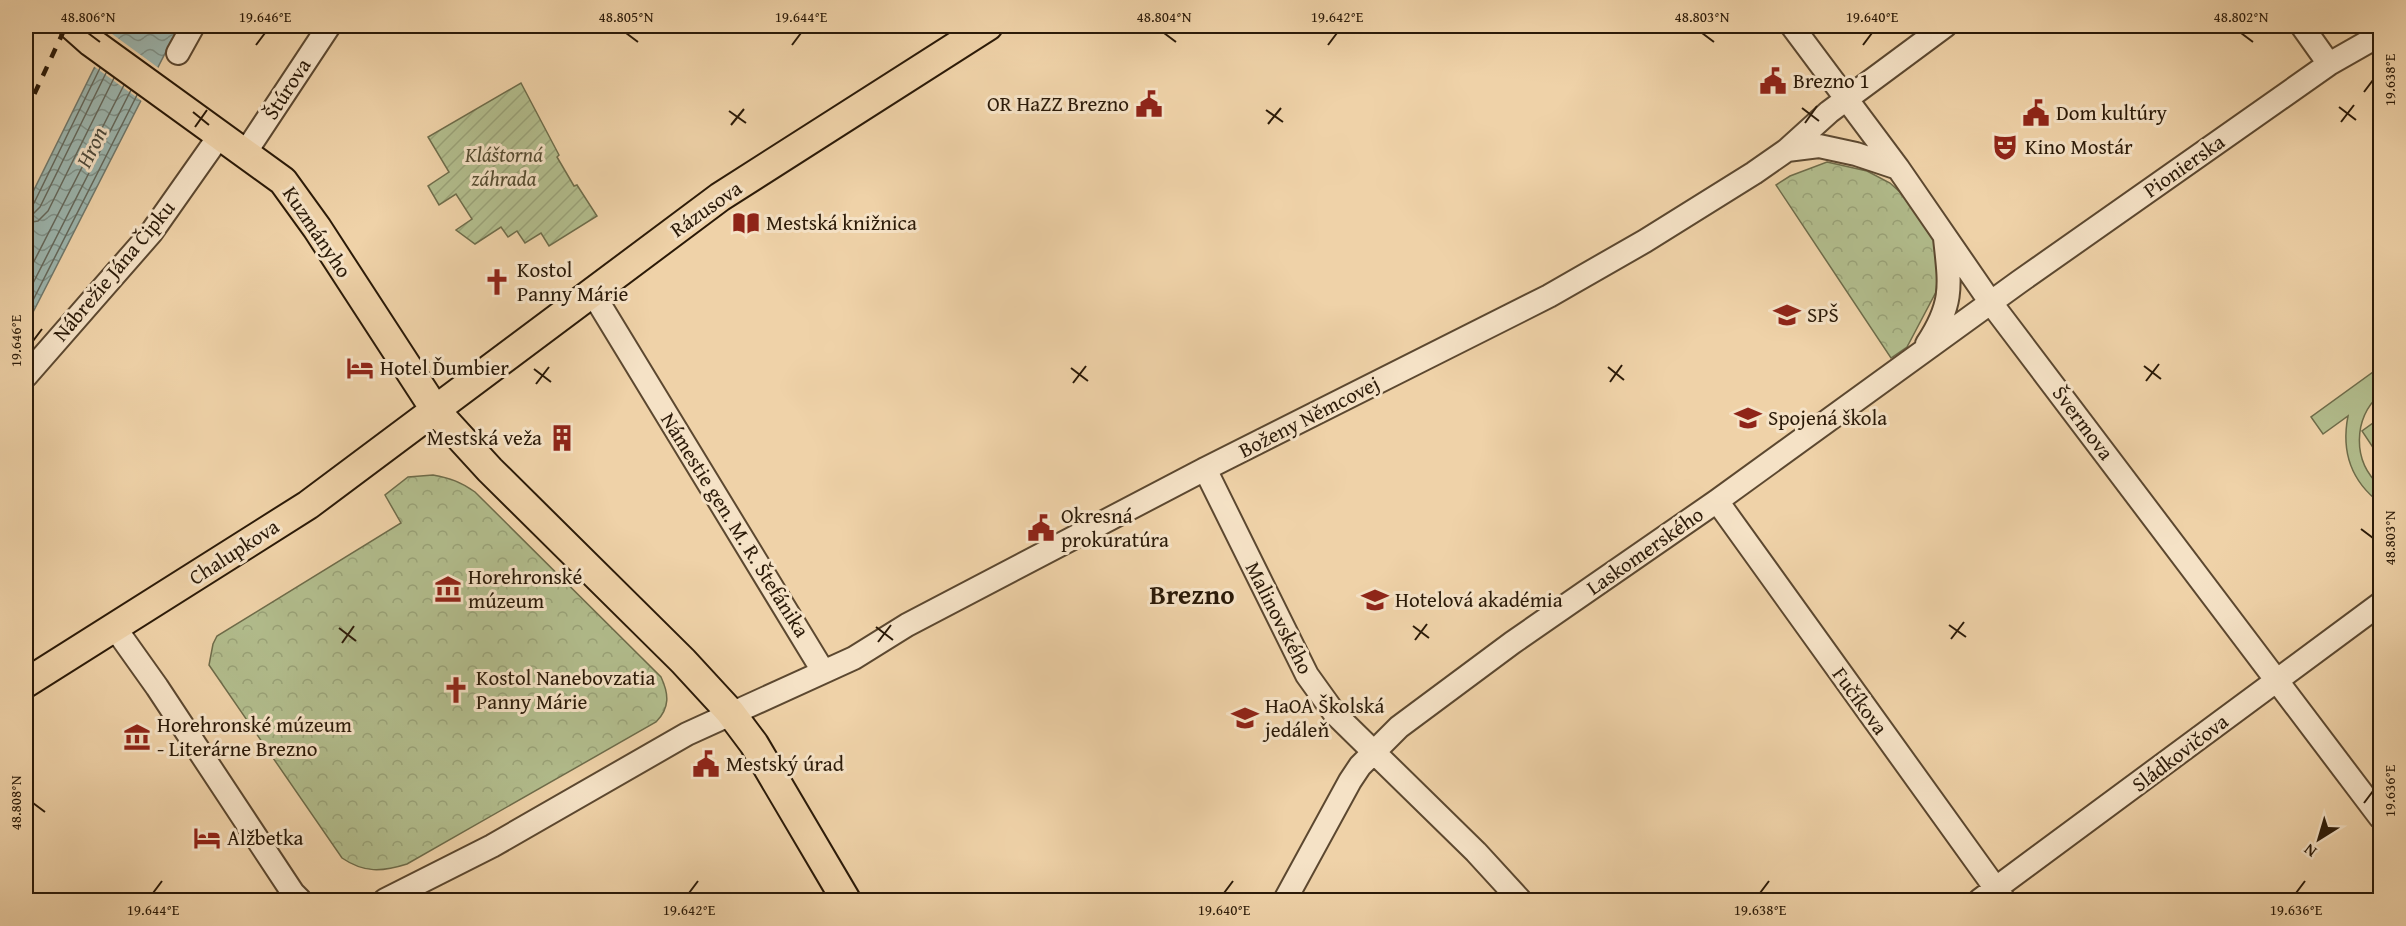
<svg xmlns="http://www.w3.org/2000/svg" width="2406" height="926" viewBox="0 0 2406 926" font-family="'Gentium Book Plus',serif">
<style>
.park{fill:url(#park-crowns);stroke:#6e6c4a;stroke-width:1.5}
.garden{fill:url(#garden-furrows);stroke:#6e6c4a;stroke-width:1.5}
.pitch{fill:#b2bd8d;stroke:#6e6c4a;stroke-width:1.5}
.water{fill:url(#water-waves);stroke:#6f786c;stroke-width:1.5}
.pier{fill:#efd2a8}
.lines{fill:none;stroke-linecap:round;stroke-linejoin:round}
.shore{stroke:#64685c;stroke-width:1.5}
.minor-casing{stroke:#5c4830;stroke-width:26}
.major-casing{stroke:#2b1a08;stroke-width:32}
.minor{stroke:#f5e2c6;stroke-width:22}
.major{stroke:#efd2a8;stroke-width:28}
.rail{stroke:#2b1a08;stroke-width:4.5;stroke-dasharray:10 10;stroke-linecap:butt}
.ticks{fill:none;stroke:#2b1a08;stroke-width:2}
.labels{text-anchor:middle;stroke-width:6;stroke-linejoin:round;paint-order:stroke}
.poi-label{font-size:21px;fill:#2b1a08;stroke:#f5e2c6;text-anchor:start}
.street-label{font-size:21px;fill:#2b1a08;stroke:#f5e2c6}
.park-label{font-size:21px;font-style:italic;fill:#544b30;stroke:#f5e2c6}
.water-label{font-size:22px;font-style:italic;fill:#4d493a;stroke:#f5e2c6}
.district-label{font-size:27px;font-weight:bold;fill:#2b1a08;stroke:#f5e2c6}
.neatline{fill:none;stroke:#2b1a08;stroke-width:2}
.ticks-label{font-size:15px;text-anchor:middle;fill:#2b1a08}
</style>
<defs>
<pattern id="park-crowns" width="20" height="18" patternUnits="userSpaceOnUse" patternTransform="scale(1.5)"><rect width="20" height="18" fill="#b2bd8d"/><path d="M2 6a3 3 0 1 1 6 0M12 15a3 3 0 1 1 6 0" fill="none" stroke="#99a278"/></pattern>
<pattern id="garden-furrows" width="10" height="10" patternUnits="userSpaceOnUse" patternTransform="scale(1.5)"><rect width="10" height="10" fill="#b2bd8d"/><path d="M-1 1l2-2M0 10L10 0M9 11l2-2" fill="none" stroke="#99a278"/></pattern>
<pattern id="water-waves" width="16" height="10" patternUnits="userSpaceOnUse" patternTransform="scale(1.5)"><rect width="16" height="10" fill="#9cb6af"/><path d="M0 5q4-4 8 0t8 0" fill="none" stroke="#7f938c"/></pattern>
</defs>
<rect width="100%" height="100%" fill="#efd2a8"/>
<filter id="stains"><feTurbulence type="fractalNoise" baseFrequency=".00333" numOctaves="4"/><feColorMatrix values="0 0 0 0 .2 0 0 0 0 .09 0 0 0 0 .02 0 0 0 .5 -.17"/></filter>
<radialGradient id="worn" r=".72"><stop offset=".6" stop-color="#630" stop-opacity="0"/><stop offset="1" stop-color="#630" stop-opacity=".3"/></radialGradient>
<path class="park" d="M 1827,162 L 1867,171 L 1890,183 L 1911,202 L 1933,235 L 1939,263 L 1936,292 L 1907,347 L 1891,358 L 1776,185 L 1790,176 Z
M 433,475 C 450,478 461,482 475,492 L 661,677 C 669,694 670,708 656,722 L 407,864 C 382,872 364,873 342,858 L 209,665 L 213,644 L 217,636 L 401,523 L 385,495 L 408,477 Z"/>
<path class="garden" d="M 521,83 L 559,155 L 557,157 L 574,186 L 577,185 L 597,216 L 549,246 L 541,233 L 525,243 L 517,231 L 508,237 L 501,227 L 475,244 L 456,230 L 472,219 L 456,194 L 439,205 L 428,186 L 449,172 L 428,137 Z"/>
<path class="pitch" d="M 2380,367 L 2380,394 C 2353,419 2352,461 2380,486 L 2380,503 C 2351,481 2341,452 2348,416 L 2323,434 L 2311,417 Z
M 2380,418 L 2380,458 L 2362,431 Z"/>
<path class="water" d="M 115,26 L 179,26 L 26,326 L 26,206 Z"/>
<path class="pier" d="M 108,31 L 160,69 L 143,102 L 92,65 Z"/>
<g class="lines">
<path class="shore" d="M 26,207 L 34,203 L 100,68
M 26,214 L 34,213 L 40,207 L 106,73
M 26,223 L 38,221 L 48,211 L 114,78
M 26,277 L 124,85
M 26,297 L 131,90
M 26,314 L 137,95"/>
<defs>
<path id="minor" d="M 1792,26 L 1898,168 L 1991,303 L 2380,817
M 2302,26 L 2329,64
M 178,53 L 193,26
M 1787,150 L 1819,146 L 1856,154 L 1898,168
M 245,153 L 329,26
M 592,292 L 823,671
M 1927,344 C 1954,303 1950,285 1945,238
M 26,376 L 151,233 L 220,135
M 1205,469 L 1307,675 L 1335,714 L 1476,852 L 1520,900
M 1717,501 L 2004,900
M 115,628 L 157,687 L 293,893 L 300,900
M 385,900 L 492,846 L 687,734 L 854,658 L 907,625 L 1205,469 L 1549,296 L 1645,241 L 1754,173 L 1787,150 L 1829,112 L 1945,26
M 1285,900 L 1350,781 L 1360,766 L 1399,727 L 1512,643 L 1717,501 L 2019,282 L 2329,64 L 2380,35
M 1980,900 L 2380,604"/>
<path id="major" d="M 73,26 L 91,42 L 283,181 L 317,228 L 436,411 L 490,470 L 683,661 L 730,712 L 754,744 L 846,900
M 26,683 L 308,505 L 720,197 L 988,26"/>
</defs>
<use href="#minor" class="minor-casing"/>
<use href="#major" class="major-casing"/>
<use href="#minor" class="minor"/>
<use href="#major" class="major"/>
<path class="rail" d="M 26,112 L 66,26"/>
</g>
<path class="ticks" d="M 88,33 L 100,42M 626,33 L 638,42M 1164,33 L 1176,42M 1702,33 L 1714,42M 2241,33 L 2253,42M 256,45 L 265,33M 792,45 L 801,33M 1328,45 L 1337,33M 1863,45 L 1872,33M 2364,92 L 2373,80M 2339,107 L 2356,120M 1802,108 L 1819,121M 1266,110 L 1283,122M 729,111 L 746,123M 193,112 L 209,125M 2341,122 L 2354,105M 1805,123 L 1817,106M 1268,124 L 1281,108M 731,125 L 744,109M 195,127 L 207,110M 33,341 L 42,329M 2144,366 L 2161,379M 1608,367 L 1624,380M 1071,368 L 1088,381M 534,369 L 551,382M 2146,381 L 2159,364M 1610,382 L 1622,365M 1073,383 L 1086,366M 536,384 L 549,367M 2361,529 L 2373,538M 1949,625 L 1966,637M 1413,626 L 1429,638M 876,627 L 893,640M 339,628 L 356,641M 1951,639 L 1964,622M 1415,640 L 1427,624M 878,642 L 891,625M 342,643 L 354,626M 33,803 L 45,812M 2364,803 L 2373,791M 153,893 L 162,881M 689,893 L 698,881M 1224,893 L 1233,881M 1760,893 L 1769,881M 2296,893 L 2305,881"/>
<defs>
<symbol id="civic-bare" viewBox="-9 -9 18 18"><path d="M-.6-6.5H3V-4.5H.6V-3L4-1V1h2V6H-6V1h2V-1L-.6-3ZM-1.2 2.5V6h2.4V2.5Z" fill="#8f2418" stroke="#f5e2c6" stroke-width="2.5" paint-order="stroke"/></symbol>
<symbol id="theatre-bare" viewBox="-9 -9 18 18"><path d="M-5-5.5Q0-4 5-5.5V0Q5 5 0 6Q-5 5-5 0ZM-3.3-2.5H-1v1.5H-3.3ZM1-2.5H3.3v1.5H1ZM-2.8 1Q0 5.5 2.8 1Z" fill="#8f2418" stroke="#f5e2c6" stroke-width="2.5" paint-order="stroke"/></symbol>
<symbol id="library-bare" viewBox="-9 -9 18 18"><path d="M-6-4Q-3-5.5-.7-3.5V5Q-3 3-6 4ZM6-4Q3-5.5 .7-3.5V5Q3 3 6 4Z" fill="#8f2418" stroke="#f5e2c6" stroke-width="2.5" paint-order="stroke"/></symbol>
<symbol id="church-bare" viewBox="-9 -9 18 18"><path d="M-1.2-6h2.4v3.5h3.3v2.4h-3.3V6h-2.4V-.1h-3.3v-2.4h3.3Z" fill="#8f2418" stroke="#f5e2c6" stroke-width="2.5" paint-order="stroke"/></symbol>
<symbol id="school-bare" viewBox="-9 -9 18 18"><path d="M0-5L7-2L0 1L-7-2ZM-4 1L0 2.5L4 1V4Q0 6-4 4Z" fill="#8f2418" stroke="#f5e2c6" stroke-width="2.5" paint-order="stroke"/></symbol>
<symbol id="hotel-bare" viewBox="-9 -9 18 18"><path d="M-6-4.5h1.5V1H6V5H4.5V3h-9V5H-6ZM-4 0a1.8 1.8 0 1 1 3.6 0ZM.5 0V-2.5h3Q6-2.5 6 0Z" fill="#8f2418" stroke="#f5e2c6" stroke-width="2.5" paint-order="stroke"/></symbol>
<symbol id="university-bare" viewBox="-9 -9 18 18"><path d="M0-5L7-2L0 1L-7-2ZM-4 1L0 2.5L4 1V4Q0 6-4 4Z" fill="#8f2418" stroke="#f5e2c6" stroke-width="2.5" paint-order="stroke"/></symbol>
<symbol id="building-bare" viewBox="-9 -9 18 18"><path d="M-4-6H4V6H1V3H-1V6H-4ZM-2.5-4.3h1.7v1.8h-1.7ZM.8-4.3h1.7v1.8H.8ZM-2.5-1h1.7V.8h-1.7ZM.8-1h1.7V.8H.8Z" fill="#8f2418" stroke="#f5e2c6" stroke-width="2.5" paint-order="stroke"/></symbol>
<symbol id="museum-bare" viewBox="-9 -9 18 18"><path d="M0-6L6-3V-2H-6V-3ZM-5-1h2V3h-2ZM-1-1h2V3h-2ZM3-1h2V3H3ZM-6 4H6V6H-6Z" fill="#8f2418" stroke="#f5e2c6" stroke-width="2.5" paint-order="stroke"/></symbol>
</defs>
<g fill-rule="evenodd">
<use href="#civic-bare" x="1754" y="62" width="38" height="38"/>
<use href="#civic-bare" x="1130" y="85" width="38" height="38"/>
<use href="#civic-bare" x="2017" y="94" width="38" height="38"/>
<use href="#theatre-bare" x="1986" y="128" width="38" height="38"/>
<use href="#library-bare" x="727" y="204" width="38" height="38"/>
<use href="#church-bare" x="478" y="263" width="38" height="38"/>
<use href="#school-bare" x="1768" y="296" width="38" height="38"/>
<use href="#hotel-bare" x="341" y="349" width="38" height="38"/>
<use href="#university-bare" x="1729" y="399" width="38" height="38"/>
<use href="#building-bare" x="543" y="419" width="38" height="38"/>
<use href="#civic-bare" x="1022" y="509" width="38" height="38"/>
<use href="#museum-bare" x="429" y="570" width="38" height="38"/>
<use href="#school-bare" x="1356" y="581" width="38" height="38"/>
<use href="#church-bare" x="437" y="671" width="38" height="38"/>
<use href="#university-bare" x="1226" y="699" width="38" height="38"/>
<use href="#museum-bare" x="118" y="718" width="38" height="38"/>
<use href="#civic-bare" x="687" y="745" width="38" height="38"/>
<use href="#hotel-bare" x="188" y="819" width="38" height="38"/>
</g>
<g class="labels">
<g class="poi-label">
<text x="1793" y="88">Brezno 1</text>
<text x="1129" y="111" text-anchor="end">OR HaZZ Brezno</text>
<text x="2056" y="120">Dom kultúry</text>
<text x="2025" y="154">Kino Mostár</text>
<text x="766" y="230">Mestská knižnica</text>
<text x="517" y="277">Kostol<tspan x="517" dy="24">Panny Márie</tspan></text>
<text x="1807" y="322">SPŠ</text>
<text x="380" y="375">Hotel Ďumbier</text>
<text x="1768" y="425">Spojená škola</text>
<text x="542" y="445" text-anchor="end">Mestská veža</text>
<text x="1061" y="523">Okresná<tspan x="1061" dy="24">prokuratúra</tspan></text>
<text x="468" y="584">Horehronské<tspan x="468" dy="24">múzeum</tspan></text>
<text x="1395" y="607">Hotelová akadémia</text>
<text x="476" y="685">Kostol Nanebovzatia<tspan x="476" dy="24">Panny Márie</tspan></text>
<text x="1265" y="713">HaOA Školská<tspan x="1265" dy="24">jedáleň</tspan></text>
<text x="157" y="732">Horehronské múzeum<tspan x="157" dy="24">- Literárne Brezno</tspan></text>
<text x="726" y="771">Mestský úrad</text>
<text x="227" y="845">Alžbetka</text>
</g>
<g class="street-label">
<text transform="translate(287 89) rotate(-57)" y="7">Štúrova</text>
<text transform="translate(2184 166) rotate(-35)" y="7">Pionierska</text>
<text transform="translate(706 209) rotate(-35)" y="7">Rázusova</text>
<text transform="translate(317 232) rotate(56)" y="7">Kuzmányho</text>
<text transform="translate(114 271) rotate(-50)" y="7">Nábrežie Jána Čipku</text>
<text transform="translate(1309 417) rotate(-27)" y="7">Boženy Němcovej</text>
<text transform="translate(2083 423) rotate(53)" y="7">Švermova</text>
<text transform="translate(735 525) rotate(58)" y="7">Námestie gen. M. R. Štefánika</text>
<text transform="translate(1645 551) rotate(-35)" y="7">Laskomerského</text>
<text transform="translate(234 552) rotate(-33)" y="7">Chalupkova</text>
<text transform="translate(1279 618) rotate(63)" y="7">Malinovského</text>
<text transform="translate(1860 701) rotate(54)" y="7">Fučíkova</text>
<text transform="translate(2180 753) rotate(-37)" y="7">Sládkovičova</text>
</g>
<g class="park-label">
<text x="504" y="162">Kláštorná<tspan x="504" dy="24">záhrada</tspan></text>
</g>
<g class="water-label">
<text transform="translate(91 147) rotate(-64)" y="8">Hron</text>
</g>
<g class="district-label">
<text x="1192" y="604">Brezno</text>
</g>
</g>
<rect width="2406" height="926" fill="none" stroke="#efd2a8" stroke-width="66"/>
<g transform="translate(2319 839) rotate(217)" stroke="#f5e2c6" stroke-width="4.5" paint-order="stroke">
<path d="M0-4.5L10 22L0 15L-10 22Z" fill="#2b1a08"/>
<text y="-9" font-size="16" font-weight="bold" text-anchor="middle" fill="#2b1a08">N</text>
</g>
<rect x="33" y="33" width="2340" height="860" class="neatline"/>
<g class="ticks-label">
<text x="88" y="22">48.806°N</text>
<text x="265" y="22">19.646°E</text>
<text x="626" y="22">48.805°N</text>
<text x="801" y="22">19.644°E</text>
<text x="1164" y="22">48.804°N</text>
<text x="1337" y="22">19.642°E</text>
<text x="1702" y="22">48.803°N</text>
<text x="1872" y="22">19.640°E</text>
<text x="2241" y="22">48.802°N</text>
<text transform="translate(2390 80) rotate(-90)" y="5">19.638°E</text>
<text transform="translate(16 341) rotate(-90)" y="5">19.646°E</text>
<text transform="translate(2390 538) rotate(-90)" y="5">48.803°N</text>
<text transform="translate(2390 791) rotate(-90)" y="5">19.636°E</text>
<text transform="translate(16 803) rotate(-90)" y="5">48.808°N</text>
<text x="153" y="915">19.644°E</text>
<text x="689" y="915">19.642°E</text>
<text x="1224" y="915">19.640°E</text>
<text x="1760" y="915">19.638°E</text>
<text x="2296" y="915">19.636°E</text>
</g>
<rect width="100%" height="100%" filter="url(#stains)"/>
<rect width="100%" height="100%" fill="url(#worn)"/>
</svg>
